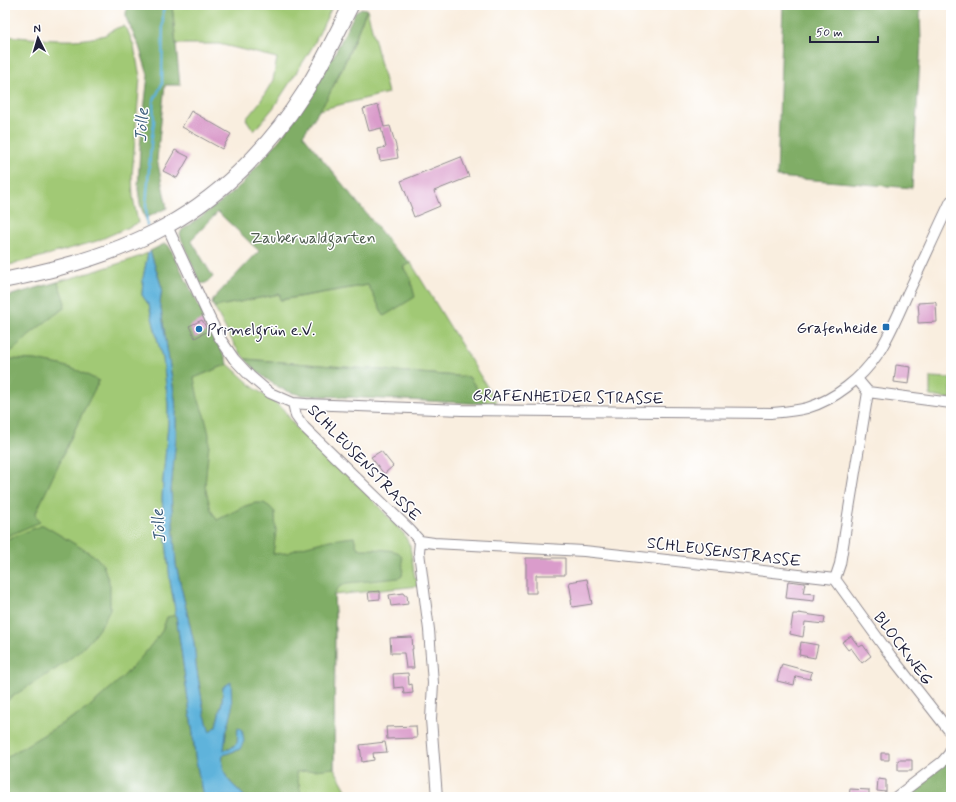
<svg xmlns="http://www.w3.org/2000/svg" width="956" height="802" viewBox="0 0 956 802" font-family="Mynerve,sans-serif">
<style>
.green{fill:#a1c974;stroke:#627658}
.forest{fill:#80ad66;stroke:#516850}
.water{fill:#5fb3db;stroke:#406a8b}
.lines{fill:none;stroke-linecap:round;stroke-linejoin:round}
.stream{stroke:#5fb3db;stroke-width:2.5}
.building{fill:#da9ccb}
.minor-casing{stroke:#8e888d;stroke-width:12}
.secondary-casing{stroke:#8e888d;stroke-width:17}
.minor{stroke:#fff;stroke-width:10}
.secondary{stroke:#fff;stroke-width:15}
.poi-dot{fill:#1f6fb2;stroke:#fff;stroke-width:1.5}
.labels{text-anchor:middle;stroke-width:3;stroke-linejoin:round;paint-order:stroke}
.park-label{font-size:16px;fill:#4e5c4f;stroke:#fff}
.poi-label{font-size:16px;fill:#22223b;stroke:#fff;text-anchor:end}
.street-label{font-size:16px;fill:#22223b;stroke:#fff}
.water-label{font-size:17px;font-style:italic;fill:#3a5c7b;stroke:#fff}
</style>
<rect width="100%" height="100%" fill="#fff"/>
<filter id="ink" filterUnits="userSpaceOnUse"><feTurbulence type="fractalNoise" baseFrequency=".025" numOctaves="2"/><feDisplacementMap in="SourceGraphic" scale="8" xChannelSelector="R" yChannelSelector="G"/><feConvolveMatrix kernelMatrix="1 2 1 2 8 2 1 2 1" color-interpolation-filters="sRGB"/></filter>
<filter id="wash" filterUnits="userSpaceOnUse"><feTurbulence type="fractalNoise" baseFrequency=".012" numOctaves="4" result="noise"/><feDisplacementMap in="SourceGraphic" scale="16" xChannelSelector="R" yChannelSelector="G"/><feGaussianBlur stdDeviation="0.9" result="paint"/><feColorMatrix in="noise" values="0 0 0 0 0 0 0 0 0 0 0 0 0 0 0 0 0 1.4 0 .05"/><feComposite in="paint" operator="in"/></filter>
<g filter="url(#wash)">
<rect width="100%" height="100%" fill="#f9eedf"/>
<path class="green" d="M 172,5 L 333,5 L 313,46 L 305,59 L 274,107 L 254,131 L 246,119 L 260,102 L 273,80 L 277,58 L 219,44 L 176,44 Z
M 367,9 L 388,93 L 319,110 C 340,80 353,43 367,9 Z
M 124,26 L 127,29 L 134,46 L 140,77 L 132,176 L 133,197 L 138,223 L 97,241 L 33,259 L 5,266 L 5,36 C 34,38 64,43 92,38 C 97,37 101,36 105,35 C 111,31 117,27 124,26 Z
M 148,253 L 143,278 L 142,295 L 149,305 L 161,354 L 163,358 L 168,404 L 168,426 L 163,480 L 162,499 L 170,581 L 176,615 L 184,669 L 195,756 L 203,797 L 5,797 L 5,297 L 92,272 L 130,260 Z
M 411,263 L 497,403 L 487,404 L 469,377 L 245,359 L 235,346 L 214,307 L 280,294 L 281,300 L 368,285 L 384,315 L 410,278 L 402,267 Z
M 228,364 L 253,387 L 283,409 L 298,430 L 364,491 L 404,534 L 410,546 L 415,579 L 419,579 L 419,586 L 334,595 L 335,615 L 334,768 L 350,797 L 245,797 L 174,386 Z
M 930,377 L 951,378 L 951,399 L 930,396 Z"/>
<path class="forest" d="M 127,5 L 172,5 L 180,85 L 165,85 L 157,159 L 167,208 L 145,218 L 140,204 L 138,189 L 140,147 L 148,75 L 139,46 L 127,20 L 126,14 Z
M 783,5 L 918,5 L 920,9 L 921,43 L 912,188 L 777,177 Z
M 361,8 L 367,9 L 346,59 L 328,97 L 303,135 L 394,248 L 411,263 L 403,267 L 410,278 L 415,297 L 384,316 L 368,285 L 280,300 L 280,294 L 214,307 L 212,304 L 213,299 L 259,251 L 218,212 L 191,240 L 213,277 C 209,281 205,285 200,283 L 181,238 L 180,234 L 182,230 L 221,202 L 242,184 L 280,139 L 308,101 L 334,55 L 355,13 Z
M 164,244 L 167,244 L 169,246 L 228,364 L 194,378 L 198,398 L 205,418 L 209,434 L 209,444 L 205,486 L 211,510 L 217,520 L 245,506 L 255,503 L 264,503 L 270,507 L 275,512 L 276,532 L 273,554 L 287,553 L 303,547 L 330,540 L 354,537 L 357,547 L 361,549 C 368,549 394,549 399,553 C 404,558 403,570 402,576 L 399,578 L 347,583 C 341,585 337,588 334,595 L 335,615 L 334,768 L 296,772 L 302,797 L 245,797 C 241,792 237,789 233,785 C 225,777 221,766 223,755 L 240,749 L 237,743 L 230,749 L 224,750 L 226,733 L 223,687 L 222,702 L 216,726 L 209,732 L 204,712 L 196,665 L 194,643 L 176,565 L 172,510 L 171,490 L 176,436 L 176,411 L 175,399 L 160,303 L 162,288 L 150,251 Z
M 58,282 L 65,303 L 64,308 C 52,317 40,326 29,335 C 23,341 13,352 5,355 L 5,297 Z
M 12,359 L 36,360 L 61,365 L 79,371 L 99,381 L 84,410 L 35,515 L 40,522 L 5,537 L 5,360 Z
M 245,359 L 469,377 L 487,404 L 302,395 C 297,394 292,393 287,391 C 270,384 257,372 245,359 Z
M 43,525 L 90,553 L 96,557 L 103,565 L 110,585 L 110,609 L 103,623 L 92,638 L 80,651 L 56,669 L 30,685 L 9,699 L 5,704 L 5,540 Z
M 176,615 L 193,734 L 195,756 L 203,797 L 5,797 L 5,759 L 15,752 L 88,708 L 121,679 L 145,653 L 162,631 L 167,617 Z
M 951,757 L 951,797 L 902,797 Z"/>
<path class="water" d="M 150,251 L 162,288 L 160,303 L 175,399 L 176,411 L 176,436 L 171,490 L 172,510 L 176,565 L 194,643 L 196,665 L 204,712 L 210,732 L 216,726 L 222,702 L 223,687 L 231,682 L 232,712 L 226,733 L 224,750 L 230,749 L 237,743 L 238,727 L 242,729 L 244,741 L 240,749 L 223,755 C 221,767 225,777 233,785 C 237,789 241,792 245,797 L 203,797 L 195,756 L 193,734 L 176,615 L 170,581 L 162,499 L 163,480 L 168,425 L 168,404 L 163,358 L 161,354 L 149,305 L 142,295 L 143,278 L 148,253 Z"/>
<g class="lines">
<path class="stream" d="M 147,225 L 146,205 L 151,144 L 154,122 L 153,102 L 162,84 L 163,12 L 165,5"/>
</g>
<g id="blocks">
<path class="building" d="M 378,105 L 384,127 L 390,126 L 396,146 L 398,158 L 380,161 L 378,149 L 386,147 L 381,128 L 369,131 L 363,109 Z
M 191,111 L 231,134 L 222,149 L 182,127 Z
M 175,150 L 189,157 L 177,178 L 163,171 Z
M 461,157 L 469,177 L 434,191 L 440,206 L 414,217 L 411,209 L 412,209 L 401,181 Z
M 935,302 L 936,303 L 937,322 L 918,323 L 918,315 L 919,315 L 918,303 Z
M 202,320 L 208,331 L 195,338 L 189,326 Z
M 896,365 L 911,367 L 909,384 L 894,382 Z
M 381,451 L 393,466 L 384,474 L 371,457 Z
M 526,558 L 565,558 L 565,575 L 536,575 L 536,593 L 526,593 Z
M 587,579 L 592,604 L 572,607 L 571,600 L 572,600 L 569,582 Z
M 788,581 L 805,583 L 803,593 L 815,594 L 814,601 L 786,598 Z
M 380,591 L 380,599 L 369,600 L 368,592 Z
M 404,593 L 404,595 L 407,595 L 408,604 L 391,606 L 389,595 Z
M 798,613 L 825,617 L 824,624 L 805,622 L 803,637 L 790,634 L 793,614 L 798,614 Z
M 851,636 L 859,647 L 863,645 L 871,656 L 862,663 L 851,648 L 848,650 L 842,642 Z
M 412,637 L 413,649 L 412,649 L 414,668 L 406,668 L 404,653 L 391,653 L 390,638 Z
M 801,642 L 818,645 L 815,658 L 799,655 Z
M 782,664 L 812,672 L 810,679 L 796,676 L 794,685 L 777,681 Z
M 408,673 L 409,685 L 412,684 L 413,693 L 404,694 L 403,687 L 394,688 L 393,674 Z
M 416,726 L 417,738 L 387,739 L 386,727 Z
M 385,742 L 387,752 L 373,753 L 374,760 L 362,762 L 360,745 Z
M 881,753 L 889,753 L 889,760 L 881,760 Z
M 898,760 L 912,760 L 912,771 L 898,771 Z
M 878,779 L 886,780 L 886,792 L 877,791 Z
M 850,789 L 869,790 L 869,797 L 849,797 Z"/>
</g>
</g>
<g filter="url(#ink)">
<use href="#blocks" fill-opacity="0" stroke="#8e888d" stroke-width="1"/>
<g class="lines">
<defs>
<path id="minor" d="M 167,226 L 210,319 L 219,337 L 234,359 L 250,376 L 270,393 L 293,403 L 306,404 L 462,410 L 771,413 C 783,412 796,411 807,408 C 834,400 862,378 877,355 C 889,337 898,315 907,295 C 922,264 936,232 951,201
M 857,379 L 868,392 L 951,403
M 293,403 L 296,416 L 304,427 L 410,530 L 420,541 L 434,543 L 584,551 L 640,557 L 835,579
M 420,541 L 419,552 L 429,630 L 433,683 L 431,719 L 437,797
M 835,579 L 890,655 L 951,733
M 835,579 L 840,564 L 868,392
M 896,797 L 942,762 L 949,754 L 951,748"/>
<path id="secondary" d="M 5,280 C 56,270 108,256 155,232 C 216,201 267,151 304,93 C 322,65 336,35 351,5"/>
</defs>
<use href="#minor" class="minor-casing"/>
<use href="#secondary" class="secondary-casing"/>
<use href="#minor" class="minor"/>
<use href="#secondary" class="secondary"/>
</g>
</g>
<g class="poi-dot">
<rect x="882" y="323" width="8" height="8" rx="2"/>
<circle cx="199" cy="329" r="4"/>
</g>
<g class="labels">
<g class="park-label">
<text x="313" y="243">Zauberwaldgarten</text>
</g>
<g class="poi-label">
<text x="878" y="333">Grafenheide</text>
<text x="207" y="335" text-anchor="start">Primelgrün e.V.</text>
</g>
<g class="street-label">
<text transform="translate(568 396) rotate(1)" y="6">GRAFENHEIDER STRASSE</text>
<text transform="translate(365 462) rotate(46)" y="6">SCHLEUSENSTRASSE</text>
<text transform="translate(724 551) rotate(7)" y="6">SCHLEUSENSTRASSE</text>
<text transform="translate(904 648) rotate(53)" y="6">BLOCKWEG</text>
</g>
<g class="water-label">
<text transform="translate(141 125) rotate(-87)" y="6">Jölle</text>
<text transform="translate(158 526) rotate(-95)" y="6">Jölle</text>
</g>
</g>
<rect width="956" height="802" fill="none" stroke="#fff" stroke-width="20"/>
<g transform="translate(38 38) rotate(355)" stroke="#ffffff" stroke-width="3" paint-order="stroke">
<path d="M0-3L7 15L0 10L-7 15Z" fill="#22223b"/>
<text y="-6" font-size="11" font-weight="bold" text-anchor="middle" fill="#22223b">N</text>
</g>
<path d="M810 36v6h68v-6" fill="none" stroke="#22223b" stroke-width="2"/>
<text x="816" y="36" font-size="12" fill="#22223b" stroke="#ffffff" stroke-width="3" paint-order="stroke">50 m</text>
</svg>
